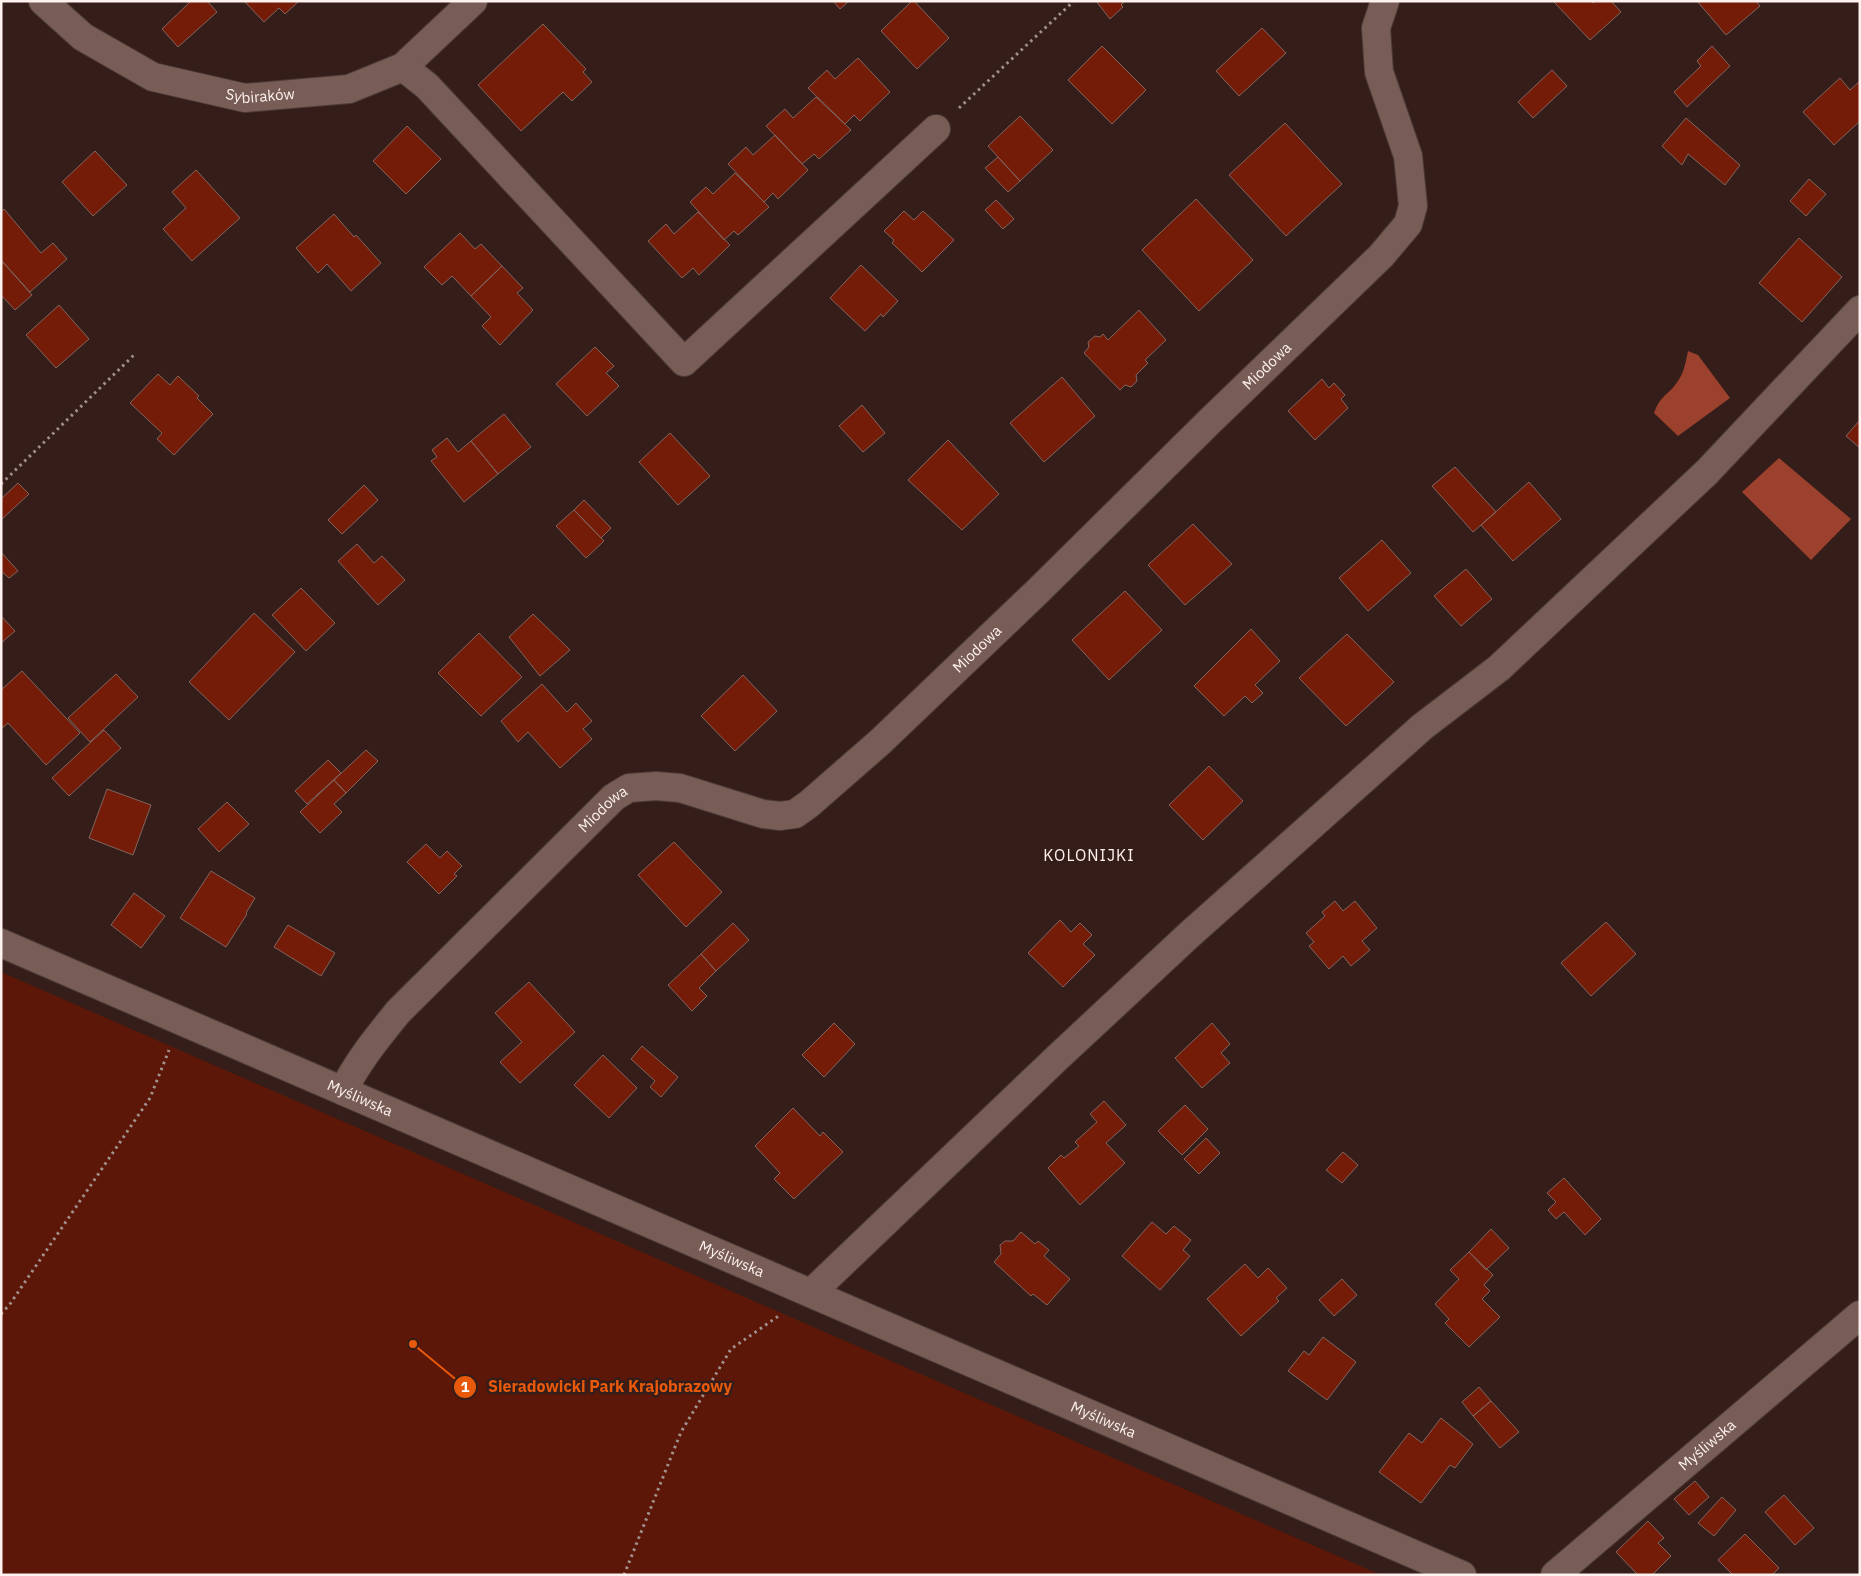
<svg xmlns="http://www.w3.org/2000/svg" width="1861" height="1576" viewBox="0 0 1861 1576" font-family="'IBM Plex Sans',sans-serif">
<style>
.green{fill:#5c1708}
.water{fill:#9c412e}
.building{fill:#751c09;stroke:#81655f}
.lines{fill:none;stroke-linecap:round;stroke-linejoin:round}
.minor-casing{stroke:#4d3b37;stroke-width:30}
.path{stroke:#a2908d;stroke-width:3;stroke-dasharray:2.5 4;stroke-linecap:butt}
.minor{stroke:#775d56;stroke-width:28}
.labels{text-anchor:middle;stroke-width:5;stroke-linejoin:round;paint-order:stroke}
.street-label{font-size:15px;fill:#fef1ee;stroke:#351e19}
.neighbourhood-label{font-size:16px;letter-spacing:1px;fill:#fef1ee;stroke:#351e19}
.leader{fill:none;stroke:#e8590c;stroke-width:2}
.callout-dot{fill:#e8590c;stroke:#351e19;stroke-width:2}
.mark-label{font-size:15px;text-anchor:middle;font-weight:bold;fill:#fff}
.callout-label{font-size:16px;text-anchor:middle;font-weight:bold;fill:#e8590c;stroke:#351e19;stroke-width:5;stroke-linejoin:round;paint-order:stroke}
</style>
<rect width="100%" height="100%" fill="#351e19"/>
<path class="green" d="M 1,972 L 1381,1575 L 1,1575 Z"/>
<path class="water" d="M 1688,351 L 1698,355 L 1730,398 L 1678,436 L 1654,413 C 1661,394 1668,396 1678,381 C 1684,373 1686,361 1688,351 Z
M 1779,458 L 1851,519 L 1811,560 L 1742,492 Z"/>
<path class="building" d="M 191,1 L 207,1 L 217,12 L 178,47 L 162,29 Z
M 244,1 L 299,1 L 285,14 L 279,8 L 264,22 Z
M 833,1 L 849,1 L 840,9 Z
M 912,1 L 914,1 L 949,38 L 917,69 L 881,31 Z
M 1096,1 L 1125,1 L 1121,5 L 1123,7 L 1110,19 Z
M 1553,1 L 1591,1 L 1593,3 L 1596,1 L 1611,1 L 1621,12 L 1590,40 Z
M 1697,1 L 1756,1 L 1760,6 L 1726,35 Z
M 543,24 L 586,69 L 583,72 L 592,82 L 572,101 L 563,92 L 521,131 L 478,85 Z
M 1262,28 L 1286,53 L 1239,96 L 1216,71 Z
M 1102,46 L 1146,90 L 1112,124 L 1068,80 Z
M 1712,46 L 1730,66 L 1687,107 L 1674,92 L 1701,66 L 1697,61 Z
M 858,58 L 890,92 L 860,121 L 854,115 L 845,124 L 808,88 L 827,70 L 835,79 Z
M 1552,70 L 1567,86 L 1533,118 L 1518,102 Z
M 1840,78 L 1850,90 L 1860,81 L 1860,121 L 1834,145 L 1803,112 Z
M 816,97 L 851,130 L 819,159 L 814,154 L 802,164 L 766,126 L 785,109 L 793,118 Z
M 1020,116 L 1053,150 L 1020,181 L 988,146 Z
M 1686,118 L 1740,165 L 1725,185 L 1688,154 L 1682,165 L 1662,146 Z
M 1285,123 L 1342,184 L 1286,236 L 1229,175 Z
M 407,126 L 441,159 L 406,194 L 373,161 Z
M 775,135 L 808,170 L 778,199 L 773,193 L 764,202 L 728,164 L 746,147 L 753,155 Z
M 95,151 L 127,185 L 93,216 L 62,182 Z
M 998,157 L 1020,181 L 1008,192 L 985,168 Z
M 196,170 L 240,218 L 192,261 L 163,229 L 186,208 L 172,192 Z
M 735,173 L 769,207 L 738,235 L 734,231 L 724,240 L 690,202 L 706,187 L 713,194 Z
M 1809,179 L 1826,194 L 1806,216 L 1790,201 Z
M 1196,199 L 1253,260 L 1199,311 L 1142,250 Z
M 996,200 L 1014,219 L 1003,229 L 985,210 Z
M 4,209 L 41,253 L 53,243 L 67,259 L 30,292 L 1,260 L 1,212 Z
M 904,211 L 914,220 L 923,211 L 954,240 L 922,272 L 892,243 L 894,240 L 884,231 Z
M 698,212 L 730,245 L 699,275 L 693,268 L 682,278 L 648,241 L 666,224 L 674,234 Z
M 334,214 L 354,237 L 356,235 L 381,263 L 351,291 L 327,264 L 318,273 L 296,248 Z
M 460,233 L 475,249 L 481,244 L 502,266 L 471,296 L 452,276 L 442,285 L 424,267 Z
M 1799,238 L 1842,277 L 1802,322 L 1759,283 Z
M 1,260 L 32,295 L 15,310 L 1,295 Z
M 861,265 L 898,301 L 883,317 L 881,314 L 865,331 L 830,298 Z
M 502,266 L 523,288 L 517,293 L 533,310 L 500,345 L 482,326 L 491,317 L 471,296 Z
M 59,305 L 89,339 L 56,368 L 26,335 Z
M 1139,310 L 1166,340 L 1145,360 L 1148,363 L 1136,375 L 1137,381 L 1131,387 L 1125,385 L 1120,390 L 1084,353 L 1089,347 L 1088,342 L 1095,336 L 1100,337 L 1103,334 L 1108,340 Z
M 595,347 L 614,366 L 606,373 L 619,386 L 587,416 L 556,384 Z
M 158,374 L 170,385 L 178,376 L 199,396 L 197,398 L 213,414 L 174,455 L 157,439 L 162,433 L 130,403 Z
M 1062,377 L 1095,416 L 1044,462 L 1010,423 Z
M 1322,379 L 1329,388 L 1334,383 L 1345,395 L 1341,399 L 1348,408 L 1315,440 L 1288,411 Z
M 862,405 L 885,433 L 863,452 L 839,426 Z
M 504,414 L 531,447 L 498,474 L 471,441 Z
M 1860,420 L 1860,448 L 1846,436 Z
M 670,433 L 710,476 L 678,505 L 639,462 Z
M 447,438 L 458,452 L 471,441 L 498,474 L 464,502 L 431,461 L 437,457 L 432,450 Z
M 948,440 L 999,494 L 962,530 L 908,480 Z
M 1455,467 L 1496,512 L 1473,532 L 1432,486 Z
M 1529,482 L 1561,519 L 1513,561 L 1481,525 Z
M 18,483 L 29,494 L 1,520 L 1,499 Z
M 364,485 L 378,500 L 342,534 L 328,520 Z
M 584,500 L 611,528 L 601,538 L 574,510 Z
M 574,510 L 604,541 L 586,558 L 556,526 Z
M 1193,524 L 1232,564 L 1185,605 L 1148,565 Z
M 1382,540 L 1411,573 L 1368,611 L 1339,578 Z
M 357,544 L 374,563 L 382,556 L 405,580 L 378,605 L 338,561 Z
M 1,552 L 18,571 L 9,578 L 1,571 Z
M 1466,569 L 1492,599 L 1461,626 L 1434,596 Z
M 301,588 L 335,623 L 306,651 L 272,615 Z
M 1125,591 L 1162,630 L 1109,680 L 1072,640 Z
M 254,613 L 295,652 L 229,720 L 189,682 Z
M 533,614 L 570,650 L 540,676 L 509,637 Z
M 1,616 L 15,631 L 1,643 Z
M 1251,629 L 1280,661 L 1255,685 L 1263,693 L 1252,703 L 1245,696 L 1224,716 L 1194,686 Z
M 479,633 L 522,677 L 481,716 L 438,673 Z
M 1347,634 L 1394,682 L 1346,726 L 1299,678 Z
M 22,671 L 80,733 L 46,765 L 8,723 L 1,729 L 1,690 Z
M 116,674 L 138,697 L 90,742 L 68,718 Z
M 743,675 L 777,711 L 735,751 L 701,716 Z
M 542,684 L 567,712 L 576,703 L 592,721 L 583,729 L 592,739 L 560,768 L 528,732 L 518,742 L 501,721 Z
M 104,730 L 121,748 L 69,796 L 52,778 Z
M 366,750 L 378,761 L 346,793 L 334,780 Z
M 328,760 L 341,773 L 307,804 L 295,791 Z
M 1209,766 L 1243,801 L 1203,840 L 1169,805 Z
M 334,780 L 346,793 L 334,804 L 342,812 L 320,833 L 300,812 Z
M 107,789 L 151,805 L 133,855 L 89,838 Z
M 227,802 L 249,824 L 219,852 L 198,829 Z
M 674,842 L 722,892 L 686,927 L 638,875 Z
M 426,844 L 440,858 L 447,851 L 462,866 L 454,874 L 457,876 L 439,894 L 407,862 Z
M 211,871 L 255,898 L 246,913 L 247,914 L 226,947 L 180,918 Z
M 134,893 L 165,916 L 141,948 L 111,925 Z
M 1335,901 L 1343,911 L 1355,901 L 1377,928 L 1362,941 L 1370,950 L 1351,966 L 1343,956 L 1329,969 L 1309,946 L 1314,942 L 1306,933 L 1325,916 L 1322,912 Z
M 1060,920 L 1071,932 L 1080,923 L 1092,935 L 1083,944 L 1095,955 L 1063,987 L 1028,953 Z
M 1606,922 L 1636,954 L 1591,996 L 1561,963 Z
M 733,923 L 749,940 L 716,971 L 701,954 Z
M 288,925 L 335,953 L 321,976 L 274,947 Z
M 701,954 L 716,971 L 699,988 L 707,996 L 692,1011 L 668,985 Z
M 529,982 L 575,1032 L 520,1083 L 500,1062 L 522,1042 L 495,1013 Z
M 834,1023 L 855,1044 L 824,1077 L 802,1055 Z
M 1212,1023 L 1230,1044 L 1221,1053 L 1230,1063 L 1202,1088 L 1175,1058 Z
M 642,1046 L 678,1077 L 661,1097 L 650,1087 L 655,1081 L 631,1059 Z
M 603,1055 L 637,1088 L 609,1118 L 574,1085 Z
M 1104,1101 L 1126,1125 L 1106,1143 L 1125,1163 L 1080,1205 L 1048,1168 L 1061,1155 L 1064,1158 L 1079,1146 L 1075,1142 L 1097,1122 L 1090,1114 Z
M 1185,1105 L 1208,1129 L 1182,1155 L 1158,1131 Z
M 793,1108 L 820,1136 L 823,1132 L 843,1152 L 794,1199 L 774,1179 L 780,1173 L 755,1146 Z
M 1206,1138 L 1220,1153 L 1199,1174 L 1184,1159 Z
M 1343,1152 L 1358,1165 L 1342,1183 L 1326,1170 Z
M 1564,1178 L 1601,1219 L 1585,1235 L 1564,1212 L 1556,1219 L 1548,1210 L 1556,1202 L 1547,1193 Z
M 1152,1222 L 1166,1234 L 1174,1226 L 1191,1240 L 1183,1250 L 1190,1256 L 1160,1290 L 1122,1256 Z
M 1491,1229 L 1509,1248 L 1486,1270 L 1469,1252 Z
M 1021,1232 L 1035,1244 L 1038,1241 L 1049,1250 L 1044,1256 L 1070,1279 L 1047,1305 L 1033,1294 L 1031,1296 L 994,1262 L 1001,1254 L 1000,1245 L 1005,1241 L 1013,1241 Z
M 1469,1252 L 1493,1275 L 1484,1285 L 1490,1291 L 1482,1299 L 1500,1317 L 1469,1347 L 1445,1323 L 1449,1319 L 1435,1304 L 1459,1279 L 1450,1270 Z
M 1245,1264 L 1258,1278 L 1268,1268 L 1287,1288 L 1276,1298 L 1279,1301 L 1241,1336 L 1207,1299 Z
M 1342,1279 L 1357,1295 L 1334,1316 L 1319,1300 Z
M 1323,1337 L 1356,1362 L 1327,1400 L 1288,1371 L 1304,1351 L 1309,1355 Z
M 1479,1387 L 1491,1401 L 1473,1416 L 1462,1402 Z
M 1491,1401 L 1519,1432 L 1500,1448 L 1473,1416 Z
M 1441,1418 L 1473,1444 L 1455,1468 L 1450,1465 L 1421,1503 L 1379,1472 L 1409,1433 L 1422,1443 Z
M 1695,1481 L 1709,1497 L 1689,1515 L 1674,1499 Z
M 1784,1495 L 1814,1528 L 1795,1545 L 1765,1512 Z
M 1722,1497 L 1736,1510 L 1714,1536 L 1698,1523 Z
M 1648,1521 L 1664,1538 L 1658,1543 L 1671,1556 L 1652,1575 L 1638,1575 L 1616,1552 Z
M 1745,1534 L 1779,1568 L 1772,1575 L 1733,1575 L 1718,1560 Z"/>
<g class="lines">
<defs>
<g id="minor">
<path id="s1" d="M 43,1 L 83,37 L 153,77 L 245,98 L 349,89 L 403,67 L 473,1"/>
<path d="M 403,67 L 427,86 L 684,362 L 936,129"/>
<path id="s2" d="M 1,943 L 1462,1575"/>
<path id="s3" d="M 343,1091 C 358,1061 377,1038 398,1012 L 614,797 L 629,788 L 656,786 L 680,788 L 763,814 L 780,816 L 795,814 L 809,804 L 880,742 L 1038,591 L 1209,422 L 1381,256 L 1408,224 L 1413,206 L 1408,156 L 1379,72 L 1376,28 L 1385,1"/>
<path d="M 811,1293 L 1057,1058 L 1189,935 L 1422,727 L 1499,668 L 1707,472 L 1860,310"/>
<path id="s4" d="M 1555,1575 L 1860,1315"/>
</g>
</defs>
<use href="#minor" class="minor-casing"/>
<path class="path" d="M 959,108 L 1074,1
M 1,484 L 134,355
M 1,1314 L 10,1304 L 150,1098 L 169,1050
M 624,1575 L 681,1432 L 731,1349 L 780,1315"/>
<use href="#minor" class="minor"/>
</g>
<g class="labels">
<g class="street-label">
<text dy="5" stroke="none"><textPath href="#s1" startOffset="244">Sybiraków</textPath></text>
<text dy="5" stroke="none"><textPath href="#s3" startOffset="1240">Miodowa</textPath></text>
<text dy="5" stroke="none"><textPath href="#s3" startOffset="835">Miodowa</textPath></text>
<text dy="5" stroke="none"><textPath href="#s3" startOffset="385">Miodowa</textPath></text>
<text dy="5" stroke="none"><textPath href="#s2" startOffset="391">Myśliwska</textPath></text>
<text dy="5" stroke="none"><textPath href="#s2" startOffset="796">Myśliwska</textPath></text>
<text dy="5" stroke="none"><textPath href="#s2" startOffset="1201">Myśliwska</textPath></text>
<text dy="5" stroke="none"><textPath href="#s4" startOffset="200">Myśliwska</textPath></text>
</g>
<g class="neighbourhood-label">
<text x="1089" y="861">KOLONIJKI</text>
</g>
</g>
<path class="leader" d="M413 1344L465 1387"/>
<g class="callout-dot">
<circle cx="413" cy="1344" r="5"/>
<circle cx="465" cy="1387" r="12"/>
</g>
<g class="mark-label">
<text x="465" y="1392">1</text>
</g>
<g class="callout-label">
<text x="610" y="1392">Sieradowicki Park Krajobrazowy</text>
</g>
<rect width="1861" height="1576" fill="none" stroke="#fef1ee" stroke-width="5"/>
</svg>
